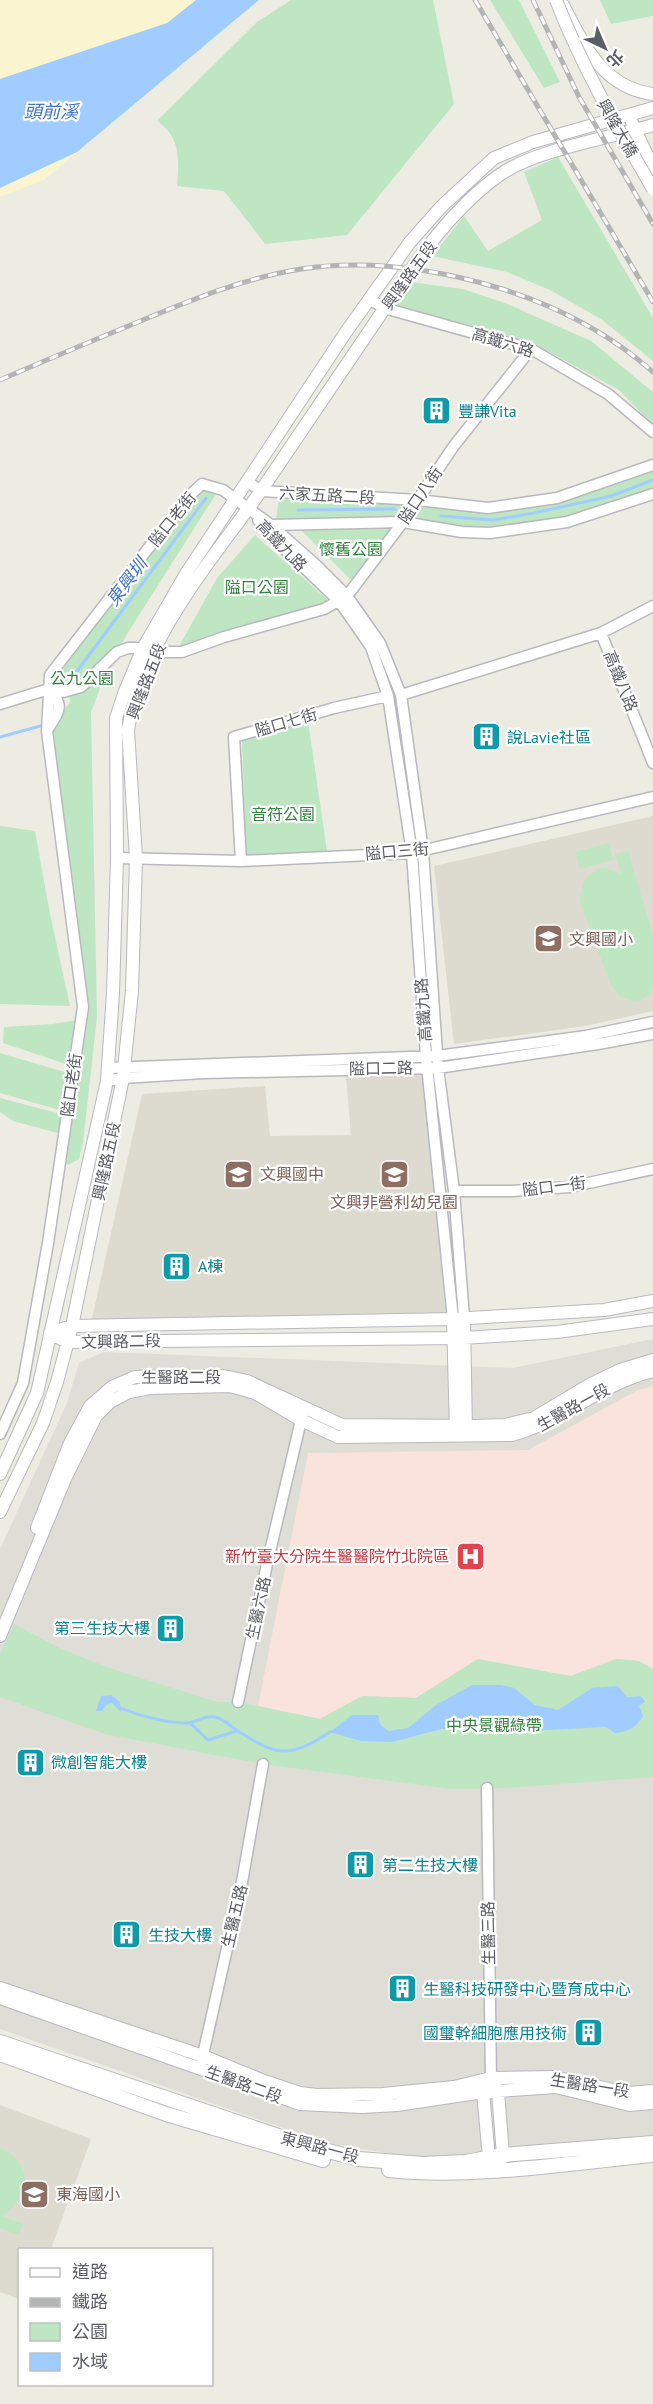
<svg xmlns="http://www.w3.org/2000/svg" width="653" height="2404" viewBox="0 0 653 2404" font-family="'PT Sans','Noto Sans TC',sans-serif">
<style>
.industrial{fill:#deddd6}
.education{fill:#dddbd0}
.medical{fill:#fbe3dd}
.green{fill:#bee6c2}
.sand{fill:#faf5d0}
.water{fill:#a0ccff}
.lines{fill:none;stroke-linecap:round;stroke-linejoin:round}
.stream{stroke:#a0ccff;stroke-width:3}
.minor-casing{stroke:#b7b9bf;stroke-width:13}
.tertiary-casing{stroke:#b7b9bf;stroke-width:14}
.secondary-casing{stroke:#b8bac1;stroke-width:16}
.minor{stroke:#fff;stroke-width:10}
.tertiary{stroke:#fff;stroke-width:12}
.secondary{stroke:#fff;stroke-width:14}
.rail-casing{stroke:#b3b4b4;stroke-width:5}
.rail{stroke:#fff;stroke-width:3;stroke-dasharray:9;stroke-linecap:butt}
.tertiary-bridge-casing{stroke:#b7b9bf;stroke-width:14;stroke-linecap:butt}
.tertiary-bridge{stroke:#fff;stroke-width:12}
.labels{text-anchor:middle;stroke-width:4.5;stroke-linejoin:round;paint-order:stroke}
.street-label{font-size:16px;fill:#5a5d63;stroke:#fff}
.culture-label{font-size:16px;fill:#0d838f;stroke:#fff;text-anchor:start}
.park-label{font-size:16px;fill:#33823f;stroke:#fff}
.education-label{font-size:16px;fill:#785e54;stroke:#fff;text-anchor:start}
.health-label{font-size:16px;fill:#be3a42;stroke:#fff;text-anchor:end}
.water-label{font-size:18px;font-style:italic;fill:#4273c4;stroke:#fff}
</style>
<rect width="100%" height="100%" fill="#edece2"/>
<path class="industrial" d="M 653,1339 L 653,2135 L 426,2160 L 323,2142 L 0,2029 L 0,1549 L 67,1403 L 79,1363 L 104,1352 L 513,1368 Z"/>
<path class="education" d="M 653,816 L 653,1011 L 586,1026 L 454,1044 L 434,866 Z
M 429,1068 L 436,1213 L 446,1318 L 91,1323 L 142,1094 L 265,1086 L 270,1136 L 351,1135 L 346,1076 Z
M 0,2105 L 91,2139 L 51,2249 L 20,2250 L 19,2299 L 0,2292 Z"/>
<path class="medical" d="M 653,1386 L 653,1669 L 639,1661 L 616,1659 L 571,1676 L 531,1671 L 478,1659 L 416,1698 L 362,1696 L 320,1719 L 258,1706 L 308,1453 L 528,1450 L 638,1390 Z"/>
<path class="green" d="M 291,0 L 433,0 L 454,104 L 347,235 L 265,244 L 224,191 L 177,186 C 179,158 181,138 157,121 L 257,22 Z
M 490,0 L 519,0 L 560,82 L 544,88 Z
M 600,0 L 653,0 L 653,16 L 611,24 Z
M 558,157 L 653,318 L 653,361 L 601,319 L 550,290 L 507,272 L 432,256 L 464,216 L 488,251 L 542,220 L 524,172 Z
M 410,282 L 463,289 L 505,303 L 591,341 L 653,392 L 653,425 L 619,390 L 529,341 L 396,306 Z
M 653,470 L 653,488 L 573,516 L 487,528 L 414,521 L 422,506 L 489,513 L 553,505 Z
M 204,488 L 216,494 L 127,634 L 107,670 L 91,712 L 97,1017 L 83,1142 L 79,1159 L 68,1165 L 65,1162 L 86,1005 L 50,729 L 71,701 L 58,676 L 190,500 Z
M 279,499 L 404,505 L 399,518 L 276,519 Z
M 394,528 L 352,581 L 300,529 Z
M 255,535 L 330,602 L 176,652 L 217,578 Z
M 308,721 L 327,851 L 246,858 L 242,741 Z
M 0,826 L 35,831 L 50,914 L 70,1006 L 0,1004 Z
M 609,843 L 613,860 L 580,869 L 575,852 Z
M 628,851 L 653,936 L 653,986 L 649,995 L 641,1000 L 632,1001 L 619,996 L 610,983 L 579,900 L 584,880 L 597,869 L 606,868 L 621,874 L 615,854 Z
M 83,1019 L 75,1067 L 3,1043 L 4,1027 L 53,1024 Z
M 0,1053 L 75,1075 L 70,1113 L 0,1093 Z
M 0,1098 L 69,1116 L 65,1135 L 13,1121 L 0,1112 Z
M 14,1624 L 59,1648 L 109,1668 L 217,1702 L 238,1702 L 320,1719 L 362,1696 L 416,1698 L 478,1659 L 571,1676 L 616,1659 L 639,1661 L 653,1669 L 653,1777 L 504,1788 L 452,1789 L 263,1764 L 105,1734 L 0,1697 L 0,1654 Z
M 0,2148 C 35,2163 31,2197 2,2216 L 23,2224 L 19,2235 L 0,2228 Z"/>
<path class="sand" d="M 0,0 L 259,0 L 44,180 L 0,197 Z"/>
<path class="water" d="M 196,0 L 259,0 L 77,152 L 0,188 L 0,79 L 167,23 Z
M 472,1685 L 501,1685 L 514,1688 L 535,1705 L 558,1710 L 592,1688 L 618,1686 L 627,1697 L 641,1696 L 645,1702 L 639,1706 L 643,1716 C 636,1728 628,1732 615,1733 L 606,1727 L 546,1730 L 442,1729 L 392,1742 L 361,1741 L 330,1732 L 352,1715 L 378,1715 L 380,1724 L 388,1731 L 408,1728 L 436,1705 Z
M 111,1695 L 120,1702 L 121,1712 L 112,1703 L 106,1705 L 102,1711 L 96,1711 L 101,1696 Z"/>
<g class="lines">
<path class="stream" d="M 298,510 L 395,509
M 441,516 L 493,520 L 534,513 L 611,496 L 653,480
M 69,682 L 206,498
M 0,737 L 44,725
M 121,1708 C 136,1715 171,1724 188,1723 C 199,1722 202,1715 215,1717 C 224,1719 230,1726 238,1731 C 278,1757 290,1758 330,1732
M 190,1723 L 208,1740 L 237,1731"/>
<defs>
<path id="minor" d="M 369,299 L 384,308 L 531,349 L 608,394 L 653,432
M 248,482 L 261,491 L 418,500 L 488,508 L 557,498 L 653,465
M 258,520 L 270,535 L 339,601 L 371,647 L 388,696 L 412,853 L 426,1056 L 453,1319
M 271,525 L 403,522 L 462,532 L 490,533 L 567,522 L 653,494
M 601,633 L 653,763
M 401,695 L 601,633 L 653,606
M 0,704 L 49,689 L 63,692 L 81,687 L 117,652 L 128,648 L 143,648 L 154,652 L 182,652 L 224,637 L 324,609 L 347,596 L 403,522 L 453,447 L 531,349
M 48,729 C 59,711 65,706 49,689
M 117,858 L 241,861 L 412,853 L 653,797
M 241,861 L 234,737 L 334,708 L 388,696
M 108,1068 L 437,1056 L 586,1036 L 653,1022
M 107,1081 L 123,1078 L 203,1073 L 438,1068 L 598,1044 L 653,1034
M 454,1191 L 513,1191 L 570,1187 L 653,1169
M 0,1434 L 23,1383 L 48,1243 L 83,1007 L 47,731 L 50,675 L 188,497 L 202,484 L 223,490 L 271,525 L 315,564 L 347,596 L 380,643 L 401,695 L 423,851 L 438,1068 L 454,1191 L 464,1317
M 238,1702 L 267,1564 L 303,1412
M 487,1788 L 491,2078
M 200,2068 L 242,1882 L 263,1764"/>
<path id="tertiary" d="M 563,5 C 583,44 603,88 653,94
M 632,123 L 653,168
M 464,1317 L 466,1432
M 453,1319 L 456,1432
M 50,1333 L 67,1342 L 463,1338 L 557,1332 L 653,1319
M 50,1333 L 72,1326 L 453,1319 L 604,1310 L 653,1301
M 0,1474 L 37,1393 L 107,1081 L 113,993 L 117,858 L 116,718 L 125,691 L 143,648 L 187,572 L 346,332 L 410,242 L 442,206 L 494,158 L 533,142 L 653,108
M 0,1512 L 43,1423 L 57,1382 L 72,1326 L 123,1078 L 132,991 L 136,858 L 128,730 C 141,647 199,575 248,509 C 264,487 279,464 294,442 C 322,401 349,361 376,321 C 410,270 447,213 498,176 C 533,150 610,138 653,125
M 37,1528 L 70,1443 L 90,1406 L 112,1387 L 135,1377 L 224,1376 L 247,1381 L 342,1425 L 475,1426 L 505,1425 L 534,1418 L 591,1384 L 620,1370 L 653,1360
M 0,1636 L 65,1479 L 96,1416 L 110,1402 L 129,1392 L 150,1388 L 230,1386 L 255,1393 L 301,1420 L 338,1437 L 512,1435 C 563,1421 602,1383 653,1371
M 0,1988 L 203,2056 L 264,2081 L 300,2093 L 317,2095 L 383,2094 L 454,2087 L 491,2078 L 554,2077 L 628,2093 L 653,2091
M 0,1998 L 300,2104 L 362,2107 L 397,2105 L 483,2092 L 556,2087 L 630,2105 L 653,2103
M 487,2085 L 483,2092 L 489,2158 L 493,2164
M 495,2086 L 498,2092 L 503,2155 L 500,2163"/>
<path id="secondary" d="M 0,2042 L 305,2145 L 359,2159 L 423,2164 L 466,2162 L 503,2155 L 653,2143
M 0,2054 L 166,2114 L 323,2160
M 389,2170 C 474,2179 568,2163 653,2155"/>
</defs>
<use href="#minor" class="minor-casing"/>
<use href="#tertiary" class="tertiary-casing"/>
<use href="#secondary" class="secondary-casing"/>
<use href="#minor" class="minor"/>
<use href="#tertiary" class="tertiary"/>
<use href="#secondary" class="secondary"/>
<defs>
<path id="rail" d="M 475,0 L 653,302
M 533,0 L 579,97 L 653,224
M 0,380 C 46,360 92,341 138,322 C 191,300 244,278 301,269 C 367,259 436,269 499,288 C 554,305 609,333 653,372"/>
</defs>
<use href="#rail" class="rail-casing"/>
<use href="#rail" class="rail"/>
<defs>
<path id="tertiary-bridge" d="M 556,0 C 582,67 617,127 653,189"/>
</defs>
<use href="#tertiary-bridge" class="tertiary-bridge-casing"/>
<use href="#tertiary-bridge" class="tertiary-bridge"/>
</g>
<defs>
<symbol id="building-square" viewBox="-11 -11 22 22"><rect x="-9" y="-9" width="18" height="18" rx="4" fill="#0f9aa8" stroke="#fff"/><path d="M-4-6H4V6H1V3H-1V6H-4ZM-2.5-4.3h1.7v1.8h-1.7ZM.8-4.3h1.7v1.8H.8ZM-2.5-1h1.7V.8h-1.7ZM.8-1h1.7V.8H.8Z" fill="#fff"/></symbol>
<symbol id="school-square" viewBox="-11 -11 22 22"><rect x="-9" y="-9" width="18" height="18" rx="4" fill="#8d6e63" stroke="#fff"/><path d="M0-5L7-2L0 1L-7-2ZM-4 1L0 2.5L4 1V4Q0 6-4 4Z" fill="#fff"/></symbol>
<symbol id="hospital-square" viewBox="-11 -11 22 22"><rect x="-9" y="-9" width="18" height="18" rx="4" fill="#e0444e" stroke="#fff"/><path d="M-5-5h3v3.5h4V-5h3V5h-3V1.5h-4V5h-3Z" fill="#fff"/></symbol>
</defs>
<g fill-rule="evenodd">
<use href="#building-square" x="420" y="394" width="33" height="33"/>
<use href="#building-square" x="470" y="720" width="33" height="33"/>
<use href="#school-square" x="532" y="922" width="33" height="33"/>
<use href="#school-square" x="222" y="1158" width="33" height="33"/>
<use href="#school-square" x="378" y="1158" width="33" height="33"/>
<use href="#building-square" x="160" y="1250" width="33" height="33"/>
<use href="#hospital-square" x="454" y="1540" width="33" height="33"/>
<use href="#building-square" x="154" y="1612" width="33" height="33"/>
<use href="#building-square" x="14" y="1746" width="33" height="33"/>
<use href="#building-square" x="344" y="1848" width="33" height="33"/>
<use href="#building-square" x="110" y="1918" width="33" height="33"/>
<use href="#building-square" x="386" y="1972" width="33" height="33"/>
<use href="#building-square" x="572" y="2016" width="33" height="33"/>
<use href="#school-square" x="18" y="2178" width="33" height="33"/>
</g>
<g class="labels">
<g class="street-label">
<text transform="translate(618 128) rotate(60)" y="6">興隆大橋</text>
<text transform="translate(409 275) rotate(-54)" y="6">興隆路五段</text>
<text transform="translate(503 342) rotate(17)" y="6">高鐵六路</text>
<text transform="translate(327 495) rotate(3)" y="6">六家五路二段</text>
<text transform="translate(420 495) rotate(-56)" y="6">隘口八街</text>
<text transform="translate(172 519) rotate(-51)" y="6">隘口老街</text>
<text transform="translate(282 545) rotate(46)" y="6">高鐵九路</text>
<text transform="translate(146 681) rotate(-69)" y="6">興隆路五段</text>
<text transform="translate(621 681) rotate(68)" y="6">高鐵八路</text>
<text transform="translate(286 722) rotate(-16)" y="6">隘口七街</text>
<text transform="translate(397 851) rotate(-5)" y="6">隘口三街</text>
<text transform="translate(423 1010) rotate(-94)" y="6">高鐵九路</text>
<text transform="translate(381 1068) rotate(-1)" y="6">隘口二路</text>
<text transform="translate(71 1085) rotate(-82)" y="6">隘口老街</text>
<text transform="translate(106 1161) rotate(-78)" y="6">興隆路五段</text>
<text transform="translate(554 1186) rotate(-7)" y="6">隘口一街</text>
<text transform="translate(121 1341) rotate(-1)" y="6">文興路二段</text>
<text x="181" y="1383">生醫路二段</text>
<text transform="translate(573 1407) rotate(-29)" y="6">生醫路一段</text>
<text transform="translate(258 1608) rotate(-78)" y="6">生醫六路</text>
<text transform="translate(234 1916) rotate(-77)" y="6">生醫五路</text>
<text transform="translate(488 1933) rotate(-91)" y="6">生醫三路</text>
<text transform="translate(244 2084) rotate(20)" y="6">生醫路二段</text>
<text transform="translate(590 2085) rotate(9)" y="6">生醫路一段</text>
<text transform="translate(320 2147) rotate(15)" y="6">東興路一段</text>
</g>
<g class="culture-label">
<text x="458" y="417">豐謙Vita</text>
<text x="507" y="743">說Lavie社區</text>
<text x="198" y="1272">A棟</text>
<text x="150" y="1634" text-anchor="end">第三生技大樓</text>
<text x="51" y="1768">微創智能大樓</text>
<text x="382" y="1871">第二生技大樓</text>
<text x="148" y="1941">生技大樓</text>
<text x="423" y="1995">生醫科技研發中心暨育成中心</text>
<text x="567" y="2039" text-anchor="end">國璽幹細胞應用技術</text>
</g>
<g class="park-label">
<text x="351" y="555">懷舊公園</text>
<text x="257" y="593">隘口公園</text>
<text x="82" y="684">公九公園</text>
<text x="283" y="820">音符公園</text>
<text x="494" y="1731">中央景觀綠帶</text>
</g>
<g class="education-label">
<text x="569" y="945">文興國小</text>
<text x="260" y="1180">文興國中</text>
<text x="394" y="1208" text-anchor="middle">文興非營利幼兒園</text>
<text x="56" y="2200">東海國小</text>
</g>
<g class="health-label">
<text x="449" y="1562">新竹臺大分院生醫醫院竹北院區</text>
</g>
<g class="water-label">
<text x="51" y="118">頭前溪</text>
<text transform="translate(127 582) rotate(-53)" y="6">東興圳</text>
</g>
</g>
<rect x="18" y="2248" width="195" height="138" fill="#ffffff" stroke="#bdbec1" stroke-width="1.5"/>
<rect x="30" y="2268" width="30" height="9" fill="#ffffff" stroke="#bdbec1" stroke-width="1.5"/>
<text x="72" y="2278" font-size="18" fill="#5a5d63">道路</text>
<rect x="30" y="2298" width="30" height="9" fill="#b3b4b4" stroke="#bdbec1" stroke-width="1.5"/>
<text x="72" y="2308" font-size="18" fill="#5a5d63">鐵路</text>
<rect x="30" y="2323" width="30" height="18" fill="#bee6c2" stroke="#bdbec1" stroke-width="1.5"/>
<text x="72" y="2338" font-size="18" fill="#5a5d63">公園</text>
<rect x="30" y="2353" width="30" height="18" fill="#a0ccff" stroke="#bdbec1" stroke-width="1.5"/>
<text x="72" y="2368" font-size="18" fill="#5a5d63">水域</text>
<g transform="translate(605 48) rotate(136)" stroke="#ffffff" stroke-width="4.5" paint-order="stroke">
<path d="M0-4.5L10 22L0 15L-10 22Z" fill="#5a5d63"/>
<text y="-9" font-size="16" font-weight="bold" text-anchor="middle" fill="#5a5d63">北</text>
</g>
</svg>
